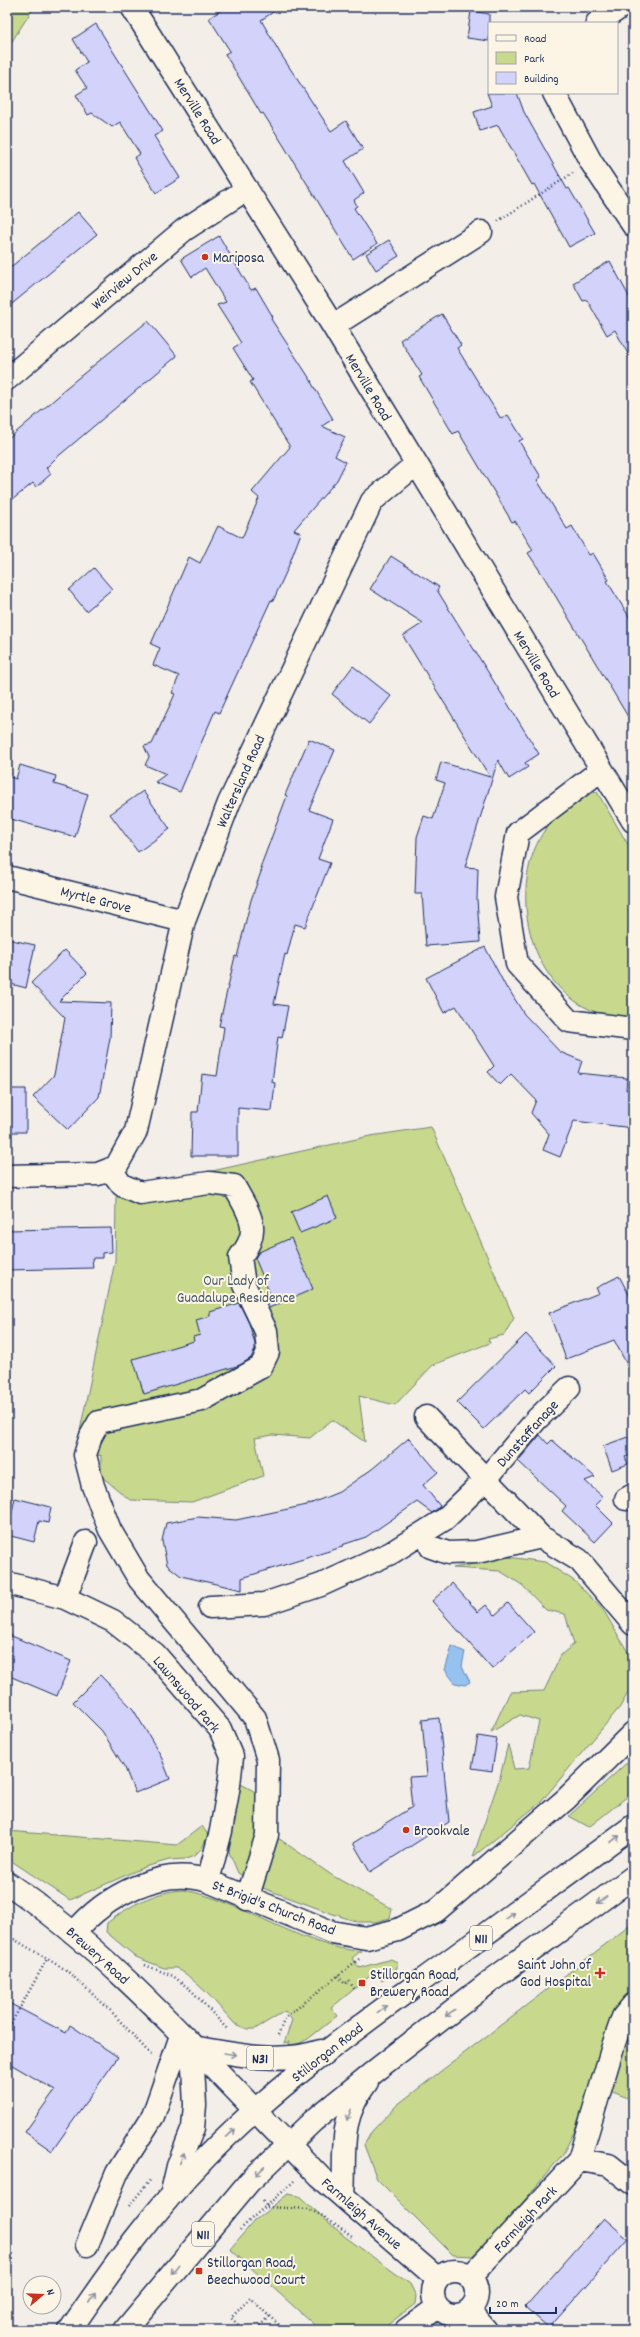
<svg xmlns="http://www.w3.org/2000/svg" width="640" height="2337" viewBox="0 0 640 2337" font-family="Dekko,sans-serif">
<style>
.green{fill:#c8d88d;stroke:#728476}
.water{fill:#95c2ef;stroke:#6487b5}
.building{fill:#d2d2fb;stroke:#1b2f5e}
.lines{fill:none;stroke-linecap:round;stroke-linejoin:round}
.minor-casing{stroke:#1b2f5e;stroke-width:25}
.highway-casing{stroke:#1b2f5e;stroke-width:25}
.path{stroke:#1b2f5e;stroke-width:2.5;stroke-dasharray:1 3;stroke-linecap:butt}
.minor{stroke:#fcf5e5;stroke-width:22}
.highway{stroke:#fcf5e5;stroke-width:22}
.oneway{stroke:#8c92a2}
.poi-dot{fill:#c8321e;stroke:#fcf5e5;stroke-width:1.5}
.labels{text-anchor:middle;stroke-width:4;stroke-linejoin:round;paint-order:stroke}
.shield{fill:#fcf5e5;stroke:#5e6a86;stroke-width:1}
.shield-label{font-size:14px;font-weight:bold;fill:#1b2f5e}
.street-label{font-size:15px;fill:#1b2f5e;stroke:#fcf5e5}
.poi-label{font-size:15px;fill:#1b2f5e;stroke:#fcf5e5;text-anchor:start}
.park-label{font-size:15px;fill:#46596a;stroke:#fcf5e5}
</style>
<rect width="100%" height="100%" fill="#f4eee9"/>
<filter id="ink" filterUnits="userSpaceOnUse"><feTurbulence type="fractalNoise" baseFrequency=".025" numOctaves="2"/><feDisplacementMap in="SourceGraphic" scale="8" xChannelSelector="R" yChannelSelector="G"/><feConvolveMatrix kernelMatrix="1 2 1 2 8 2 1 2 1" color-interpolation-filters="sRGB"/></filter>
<g filter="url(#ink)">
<path class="green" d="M 7,7 L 34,7 L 7,49 Z
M 597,792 L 633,853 L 633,1022 C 608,1017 587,1012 567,995 C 514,950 509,845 570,805 C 579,799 586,793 597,792 Z
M 431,1127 L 514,1318 L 504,1335 L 488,1339 L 490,1343 L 433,1365 L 395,1405 L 359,1396 L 365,1442 L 332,1420 L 310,1438 L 273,1435 L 255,1438 L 263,1476 L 192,1502 L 130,1500 L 101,1476 L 101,1455 L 96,1456 L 76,1450 L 115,1261 L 116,1197 L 134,1197 L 149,1185 L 370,1136 Z
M 508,1557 L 545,1562 L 576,1582 L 604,1611 L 633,1661 L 633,1684 L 620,1707 L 541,1802 L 473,1857 L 500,1777 L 508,1744 L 514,1769 L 529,1768 L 539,1721 L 520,1715 L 491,1732 L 510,1692 L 544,1691 L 561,1655 L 574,1644 L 565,1614 L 546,1610 L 522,1585 L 500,1571 L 453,1568 Z
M 633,1757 L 633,1792 L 589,1827 L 569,1816 Z
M 239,1783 L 265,1797 L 262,1833 L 278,1838 L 333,1876 L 392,1909 L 390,1918 L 375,1922 L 358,1922 L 333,1914 L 260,1887 L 238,1873 L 229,1852 Z
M 202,1826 L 208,1835 L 202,1848 L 194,1856 L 186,1859 L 169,1860 L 142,1868 L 70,1900 L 7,1858 L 7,1831 L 177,1845 Z
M 184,1890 C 243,1901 303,1948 361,1951 L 352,1958 L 359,1968 L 391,1959 L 397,1962 L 397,1968 L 382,1981 L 375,1972 L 331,2008 L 337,2016 L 308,2039 L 290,2048 L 289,2042 L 284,2043 L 292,2020 L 285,2011 L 255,2029 L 247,2029 L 235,2024 L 207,1993 L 186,1974 L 176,1968 L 164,1968 L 136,1957 L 106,1932 L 107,1923 C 129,1906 155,1891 184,1890 Z
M 633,1923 L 633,1993 L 617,2012 L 574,2132 L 563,2154 L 500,2230 L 472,2256 L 453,2255 L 377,2179 L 364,2145 L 372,2131 L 397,2105 Z
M 633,2022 L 633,2100 L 610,2091 L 628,2029 Z
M 288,2194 L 299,2196 L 344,2236 L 410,2284 L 416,2296 L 415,2304 L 381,2330 L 320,2330 L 230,2249 L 254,2221 Z"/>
<path class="water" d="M 452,1646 L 465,1652 L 462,1666 L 470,1682 L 465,1685 L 455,1683 L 445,1670 Z"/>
<path class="building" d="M 226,7 L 281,7 L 261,20 L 280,53 L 331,131 L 346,121 L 363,149 L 345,161 L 364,193 L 354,200 L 357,206 L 354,208 L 377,244 L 353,259 L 284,146 L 263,113 L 261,114 L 225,54 L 230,51 L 209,18 Z
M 471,11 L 489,14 L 489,41 L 467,38 Z
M 96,24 L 163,131 L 154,136 L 180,178 L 156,193 L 134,158 L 140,154 L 120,122 L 112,127 L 92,113 L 88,115 L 76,95 L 87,88 L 75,70 L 87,62 L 73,39 Z
M 487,93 L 517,93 L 524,112 L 567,189 L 569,188 L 595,233 L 569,247 L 534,184 L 532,185 L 498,125 L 480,131 L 474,112 L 492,106 Z
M 78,212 L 97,234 L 7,308 L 7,270 Z
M 219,236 L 251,290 L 256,288 L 273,317 L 271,319 L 312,382 L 311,382 L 333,419 L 322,426 L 345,437 L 335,456 L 346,462 L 337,480 L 294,530 L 301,533 L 287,570 L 273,601 L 271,600 L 219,713 L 215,711 L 180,792 L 155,782 L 166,774 L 145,765 L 149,757 L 144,746 L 152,744 L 175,694 L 172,693 L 179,676 L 153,665 L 160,648 L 151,644 L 189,557 L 200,563 L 218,526 L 242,538 L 259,498 L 252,492 L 290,447 L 250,382 L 253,380 L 233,348 L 241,343 L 217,305 L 226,302 L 205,268 L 192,277 L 181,259 Z
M 389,240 L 399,256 L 376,270 L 366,254 Z
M 610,261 L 633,304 L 633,363 L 615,330 L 607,335 L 587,300 L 583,301 L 573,283 Z
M 442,314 L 461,345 L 457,348 L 501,419 L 508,415 L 523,439 L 519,441 L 541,477 L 537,480 L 567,529 L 572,526 L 589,555 L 593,553 L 609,580 L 607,581 L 633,623 L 633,725 L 544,577 L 528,553 L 533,550 L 515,521 L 512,522 L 458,431 L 453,434 L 419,377 L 422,375 L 400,340 Z
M 148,321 L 177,356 L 55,459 L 46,468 L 51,474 L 36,487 L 33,483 L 7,504 L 7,440 L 62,393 L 61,392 Z
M 391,556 L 439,587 L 437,590 L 539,754 L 525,763 L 528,767 L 509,779 L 498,760 L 465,867 L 478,868 L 477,899 L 480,942 L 426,946 L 422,894 L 415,894 L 417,837 L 424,816 L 433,819 L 445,783 L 436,780 L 441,762 L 490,777 L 403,636 L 423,623 L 370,589 Z
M 94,568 L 112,589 L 86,611 L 69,590 Z
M 353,666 L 391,696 L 369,724 L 332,694 Z
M 309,739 L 335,750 L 309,810 L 333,819 L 318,859 L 330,863 L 305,927 L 295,924 L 287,955 L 285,954 L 274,1004 L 288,1006 L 282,1038 L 278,1037 L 272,1082 L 275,1083 L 272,1111 L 238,1108 L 238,1156 L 191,1156 L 192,1112 L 198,1112 L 202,1074 L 217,1076 L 224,1027 L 219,1026 L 235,956 L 237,957 L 251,900 L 262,869 L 260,868 L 287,796 L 285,795 Z
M 20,765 L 56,776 L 54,784 L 88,794 L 75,837 L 7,818 L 7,776 L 16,779 Z
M 143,791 L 170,829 L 138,852 L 110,814 Z
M 7,939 L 35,945 L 26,988 L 7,983 Z
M 485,947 L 507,989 L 508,988 L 524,1014 L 560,1052 L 582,1061 L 578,1073 L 627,1078 L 626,1090 L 633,1089 L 633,1128 L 574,1121 L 560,1157 L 543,1150 L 549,1134 L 531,1113 L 536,1100 L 511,1074 L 500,1085 L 488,1072 L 494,1066 L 456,1006 L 444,1013 L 426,978 Z
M 65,950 L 87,973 L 59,1001 L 111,1003 L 110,1038 L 99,1097 L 68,1130 L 33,1097 L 54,1075 L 65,1018 L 31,983 Z
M 7,1089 L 26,1089 L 26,1132 L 7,1132 Z
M 328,1196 L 337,1218 L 300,1233 L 291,1212 Z
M 111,1228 L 112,1252 L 102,1253 L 102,1258 L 92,1258 L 93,1268 L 7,1270 L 7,1230 Z
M 291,1238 L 313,1289 L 269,1308 L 263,1296 L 270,1294 L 255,1258 L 259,1252 Z
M 619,1276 L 633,1302 L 633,1376 L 614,1340 L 566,1359 L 549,1313 L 599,1293 L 596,1288 Z
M 239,1303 L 249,1323 L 255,1344 L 255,1350 L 251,1358 L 240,1365 L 144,1394 L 133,1359 L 194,1341 L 193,1337 L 200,1335 L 196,1320 L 210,1316 L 210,1312 Z
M 526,1334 L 556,1366 L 529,1393 L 525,1389 L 484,1429 L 457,1402 Z
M 540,1435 L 548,1444 L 552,1440 L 595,1477 L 585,1481 L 603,1497 L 595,1505 L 613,1523 L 595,1542 L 562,1511 L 566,1506 L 518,1461 Z
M 633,1435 L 633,1454 L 625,1457 L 628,1464 L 612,1470 L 603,1446 Z
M 409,1438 L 438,1472 L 423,1485 L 440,1506 L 432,1513 L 417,1502 L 366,1537 L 342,1545 L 342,1547 L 242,1578 L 242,1590 L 181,1576 L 167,1565 L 162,1541 L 166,1523 L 198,1517 L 236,1520 L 307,1505 L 339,1492 L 372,1469 Z
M 15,1498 L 51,1507 L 48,1523 L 39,1521 L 34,1542 L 7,1535 Z
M 452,1583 L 478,1612 L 486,1605 L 495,1615 L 508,1603 L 534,1632 L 492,1669 L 432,1601 Z
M 7,1634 L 71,1661 L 57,1696 L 7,1675 Z
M 100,1675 L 133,1709 L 160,1754 L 170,1779 L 135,1793 L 125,1768 L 102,1731 L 73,1702 Z
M 439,1718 L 449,1822 L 370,1872 L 353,1843 L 412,1807 L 409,1777 L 427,1776 L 422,1720 Z
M 478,1736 L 497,1739 L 492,1771 L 472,1768 Z
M 7,2002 L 66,2033 L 70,2025 L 118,2057 L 52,2151 L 25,2132 L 55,2090 L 7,2062 Z
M 604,2218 L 628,2239 L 549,2328 L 525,2307 Z"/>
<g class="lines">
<defs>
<path id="minor" d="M 132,7 L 333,326 L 633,821
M 597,23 L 621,7
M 554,93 L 591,162 L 633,225
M 333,326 L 481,232
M 7,379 L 184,230 L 247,189
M 601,770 L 518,833 L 506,897 L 517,964 L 569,1021 L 633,1029
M 7,877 L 184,921
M 110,1169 L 122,1185 L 140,1193 L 209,1183 L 234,1186 C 249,1214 263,1229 240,1257 L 244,1285 L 266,1331 L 268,1352 L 261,1367 L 202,1400 L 99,1422 L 91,1436 L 85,1455 L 93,1486 L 110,1530 L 139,1579 L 255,1718 L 268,1760 L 267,1835 L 247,1899
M 7,1176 L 98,1174 L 116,1167 L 136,1131 L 184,921 L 229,803 L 372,501 L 415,465
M 426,1417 L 541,1537 L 579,1560 L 633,1624
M 626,1499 L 633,1495
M 431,1547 L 448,1553 L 477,1552 L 541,1537
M 7,1583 L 65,1598 L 113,1621 L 155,1654 L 220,1729 L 232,1757 L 229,1785 L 221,1831 L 208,1881
M 65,1598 L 86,1542
M 210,1607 L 264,1604 L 321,1585 L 391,1553 L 445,1519 L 486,1479 L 537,1419 L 569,1388
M 74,1933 C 104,1897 161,1865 208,1881 L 331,1932 L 366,1938 L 398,1930 L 436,1911 L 566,1799 L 633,1733
M 288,2144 L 320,2177 L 438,2279
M 579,2160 L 609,2165 L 633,2184
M 87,2245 L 117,2173 L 153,2116 L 181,2036
M433 2293a22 22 0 1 1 44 0a22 22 0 1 1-44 0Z
M 470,2277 L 579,2160 L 614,2043 L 623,2017 L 633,2005
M 469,2310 L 486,2330
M 406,2330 L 438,2307"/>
<path id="highway" d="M 7,1883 C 114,1955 198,2053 288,2144
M 192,2047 C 236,2054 278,2065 321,2051
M 172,2192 L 178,2166 L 193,2128 L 195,2105 L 192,2047
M 343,2196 C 346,2151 337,2122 367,2082
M 70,2330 C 112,2268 154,2210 207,2156 C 271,2090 346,2036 420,1982 C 491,1930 562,1878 633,1826
M 125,2330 L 249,2182 L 313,2121 L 376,2070 L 492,1980 L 633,1877"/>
</defs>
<use href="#minor" class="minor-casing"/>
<use href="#highway" class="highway-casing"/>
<path class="path" d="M 498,221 L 573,173
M 7,1935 L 66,1970 L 109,2009 L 152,2056
M 145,1965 L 173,1976 L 192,1991 L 228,2030
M 338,1976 L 345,1984 L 349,1981 L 355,1990
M 7,2031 L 47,1959
M 278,2035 L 285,2018 L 359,1959
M 263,2201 L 267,2207
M 129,2206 L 151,2179
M 267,2207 L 308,2209 L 323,2216 L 352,2237
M 240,2230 C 257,2212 277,2198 294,2181
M 269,2316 L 285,2330
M 244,2330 L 231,2318 L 250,2298 L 269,2316 L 256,2330"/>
<use href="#minor" class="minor"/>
<use href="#highway" class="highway"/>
</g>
<defs><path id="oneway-shaft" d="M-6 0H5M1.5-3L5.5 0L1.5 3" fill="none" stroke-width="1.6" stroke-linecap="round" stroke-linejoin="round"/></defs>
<g class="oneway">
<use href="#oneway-shaft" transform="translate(615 1839) rotate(-37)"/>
<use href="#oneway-shaft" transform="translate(602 1900) rotate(144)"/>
<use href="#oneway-shaft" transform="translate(510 1916) rotate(-36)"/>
<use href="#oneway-shaft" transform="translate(382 2009) rotate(-36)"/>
<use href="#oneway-shaft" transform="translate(450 2013) rotate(143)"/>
<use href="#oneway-shaft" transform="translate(230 2054) rotate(9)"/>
<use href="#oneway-shaft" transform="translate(349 2115) rotate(111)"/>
<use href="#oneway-shaft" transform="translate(231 2133) rotate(-43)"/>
<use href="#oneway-shaft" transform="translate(182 2158) rotate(-67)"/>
<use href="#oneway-shaft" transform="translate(260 2171) rotate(136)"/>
<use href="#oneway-shaft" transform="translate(175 2269) rotate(129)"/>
<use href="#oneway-shaft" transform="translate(92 2298) rotate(-56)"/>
</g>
</g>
<g class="poi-dot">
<circle cx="205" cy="257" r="4"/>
<circle cx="406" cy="1830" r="4"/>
<path d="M598 1967h4v4h4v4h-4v4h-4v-4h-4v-4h4z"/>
<rect x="358" y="1979" width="8" height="8" rx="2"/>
<rect x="195" y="2267" width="8" height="8" rx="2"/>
</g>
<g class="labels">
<g class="shield">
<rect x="470" y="1926" width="22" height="24" rx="3"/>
<rect x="247" y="2046" width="26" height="24" rx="3"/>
<rect x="192" y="2222" width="22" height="24" rx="3"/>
</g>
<g class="shield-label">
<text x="481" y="1943">N11</text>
<text x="260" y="2063">N31</text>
<text x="203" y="2239">N11</text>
</g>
<g class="street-label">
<text transform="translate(198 111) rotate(58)" y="5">Merville Road</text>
<text transform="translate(124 280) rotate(-40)" y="5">Weirview Drive</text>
<text transform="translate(369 387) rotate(59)" y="5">Merville Road</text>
<text transform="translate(537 664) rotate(59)" y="5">Merville Road</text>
<text transform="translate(240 781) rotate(-66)" y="5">Waltersland Road</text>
<text transform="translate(96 899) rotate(14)" y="5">Myrtle Grove</text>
<text transform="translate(527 1433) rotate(-48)" y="5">Dunstaffanage</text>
<text transform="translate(187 1694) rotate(50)" y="5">Lawnswood Park</text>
<text transform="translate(274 1907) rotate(21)" y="5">St Brigid's Church Road</text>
<text transform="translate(98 1955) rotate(42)" y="5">Brewery Road</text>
<text transform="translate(327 2052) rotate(-38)" y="5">Stillorgan Road</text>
<text transform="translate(362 2213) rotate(41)" y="5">Farmleigh Avenue</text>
<text transform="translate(525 2219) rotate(-47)" y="5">Farmleigh Park</text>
</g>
<g class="poi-label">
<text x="213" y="262">Mariposa</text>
<text x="414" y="1835">Brookvale</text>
<text x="591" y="1969" text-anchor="end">Saint John of<tspan x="591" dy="17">God Hospital</tspan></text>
<text x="370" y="1979">Stillorgan Road,<tspan x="370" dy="17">Brewery Road</tspan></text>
<text x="207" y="2267">Stillorgan Road,<tspan x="207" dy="17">Beechwood Court</tspan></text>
</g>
<g class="park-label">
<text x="236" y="1285">Our Lady of<tspan x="236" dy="17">Guadalupe Residence</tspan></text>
</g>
</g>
<rect width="640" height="2337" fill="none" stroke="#fcf5e5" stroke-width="24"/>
<rect x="12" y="12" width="616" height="2313" fill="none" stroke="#1b2f5e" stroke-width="1.5" filter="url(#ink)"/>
<rect x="488" y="22" width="130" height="72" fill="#fcf5e5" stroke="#a2a6af"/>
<rect x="496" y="35" width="20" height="6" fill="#fcf5e5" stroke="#a2a6af"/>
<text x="524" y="42" font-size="12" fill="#1b2f5e">Road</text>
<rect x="496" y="52" width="20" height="12" fill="#c8d88d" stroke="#a2a6af"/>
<text x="524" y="62" font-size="12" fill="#1b2f5e">Park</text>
<rect x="496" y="72" width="20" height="12" fill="#d2d2fb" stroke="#a2a6af"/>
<text x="524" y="82" font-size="12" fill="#1b2f5e">Building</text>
<g transform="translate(42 2295) rotate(71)"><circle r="19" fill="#fcf5e5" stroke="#a2a6af"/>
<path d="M0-3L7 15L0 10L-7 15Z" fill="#c8321e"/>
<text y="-6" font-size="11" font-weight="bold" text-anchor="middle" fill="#1b2f5e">N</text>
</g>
<path d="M490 2307v6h66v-6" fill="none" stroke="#1b2f5e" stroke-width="2"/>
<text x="496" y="2307" font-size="12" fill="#1b2f5e" stroke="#fcf5e5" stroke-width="3" paint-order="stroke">20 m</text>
</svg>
